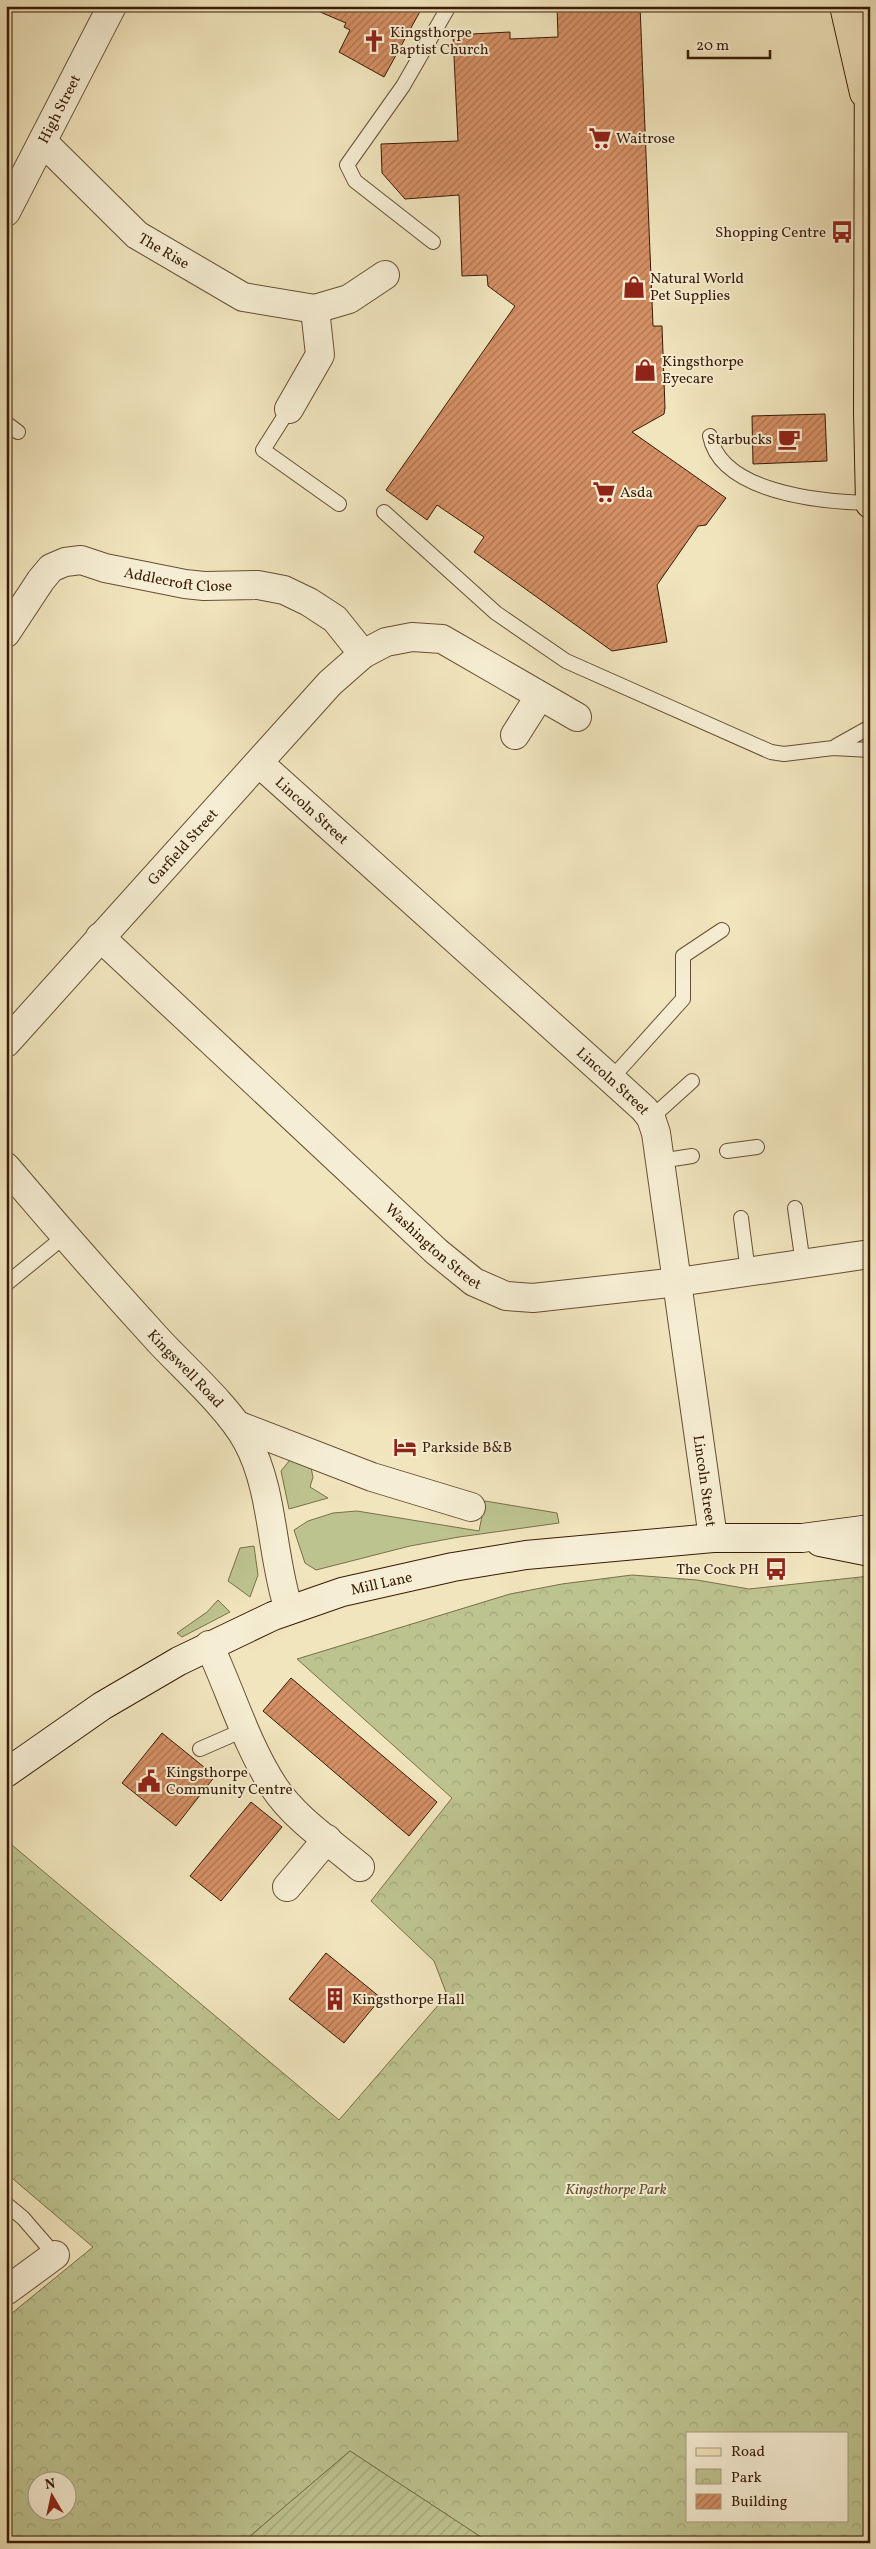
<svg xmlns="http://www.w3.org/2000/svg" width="876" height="2549" viewBox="0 0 876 2549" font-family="Vollkorn,serif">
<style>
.grass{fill:#bdc38f;stroke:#7b6f4a}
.park{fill:url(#park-crowns);stroke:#7b6f4a;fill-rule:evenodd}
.garden{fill:url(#garden-furrows);stroke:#7b6f4a}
.building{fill:url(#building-hatch);stroke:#391b05}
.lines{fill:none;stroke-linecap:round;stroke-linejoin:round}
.lane-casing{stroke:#674e33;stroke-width:16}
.street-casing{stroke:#674e33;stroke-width:30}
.secondary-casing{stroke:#391b05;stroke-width:30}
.primary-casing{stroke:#391b05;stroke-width:30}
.highway-casing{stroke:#391b05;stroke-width:30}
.lane{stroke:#f6eed4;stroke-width:14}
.street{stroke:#f6eed4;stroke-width:28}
.secondary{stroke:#f6eed4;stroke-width:28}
.primary{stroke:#f1e5bd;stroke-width:28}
.highway{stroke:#f1e5bd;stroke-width:28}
.labels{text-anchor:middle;stroke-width:4;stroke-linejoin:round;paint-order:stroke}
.poi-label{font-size:15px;fill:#391b05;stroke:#f6eed4;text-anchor:start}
.street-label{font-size:15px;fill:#391b05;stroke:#f6eed4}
.park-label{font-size:15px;font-style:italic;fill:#614d2e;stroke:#f6eed4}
</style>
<defs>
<pattern id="park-crowns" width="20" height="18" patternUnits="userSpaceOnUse" patternTransform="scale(1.25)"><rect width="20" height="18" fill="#bdc38f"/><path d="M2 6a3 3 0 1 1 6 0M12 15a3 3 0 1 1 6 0" fill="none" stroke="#a3a77a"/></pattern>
<pattern id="garden-furrows" width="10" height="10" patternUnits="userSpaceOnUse" patternTransform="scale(1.25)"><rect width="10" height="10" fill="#bdc38f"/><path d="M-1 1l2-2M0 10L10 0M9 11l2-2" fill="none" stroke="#a3a77a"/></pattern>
<pattern id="building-hatch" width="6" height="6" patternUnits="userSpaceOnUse" patternTransform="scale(1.25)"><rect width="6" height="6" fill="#d48f64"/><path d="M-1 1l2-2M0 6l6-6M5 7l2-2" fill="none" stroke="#ad7450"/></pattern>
</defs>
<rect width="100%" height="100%" fill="#f1e5bd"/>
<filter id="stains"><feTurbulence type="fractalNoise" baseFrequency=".004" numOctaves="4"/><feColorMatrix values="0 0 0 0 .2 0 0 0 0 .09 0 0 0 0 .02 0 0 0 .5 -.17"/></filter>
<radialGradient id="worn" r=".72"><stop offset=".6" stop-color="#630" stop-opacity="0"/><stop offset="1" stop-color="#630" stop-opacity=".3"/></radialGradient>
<path class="grass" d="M 290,1460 L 310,1463 L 313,1477 L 310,1487 L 328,1498 L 289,1509 L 281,1471 Z
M 485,1501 L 557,1513 L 559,1523 L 459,1537 L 410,1546 L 316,1570 L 305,1563 L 294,1530 L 308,1521 L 333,1513 L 357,1511 L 479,1531 Z
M 254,1546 L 258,1575 L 250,1597 L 228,1581 L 240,1548 Z
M 218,1600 L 230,1612 L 182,1637 L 177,1633 L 207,1612 Z"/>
<path class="park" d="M 632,1575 L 697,1580 L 749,1589 L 870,1576 L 870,2543 L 490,2543 L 350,2451 L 242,2543 L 6,2543 L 6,2318 L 93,2247 L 6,2173 L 6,1840 L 339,2120 L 447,1995 L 434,1961 L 371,1901 L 452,1798 L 297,1659 L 510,1594 L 562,1584 ZM 687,2433 L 847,2433 L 847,2520 L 687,2520 ZM 38,2482 L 68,2482 L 68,2512 L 38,2512 Z"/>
<path class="garden" d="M 350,2451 L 490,2543 L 242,2543 Z"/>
<path class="building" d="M 306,6 L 423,6 L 384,77 L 339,52 L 350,30 L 344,27 L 346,23 Z
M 557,6 L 640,6 L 653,326 L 662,326 L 665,408 L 664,414 L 632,432 L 726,498 L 706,525 L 698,526 L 657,585 L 667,642 L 612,651 L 474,552 L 484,537 L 437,505 L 427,520 L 386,490 L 515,306 L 488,286 L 487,275 L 462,276 L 459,195 L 405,199 L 382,173 L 381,144 L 458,141 L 453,35 L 510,32 L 510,39 L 558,37 Z
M 825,414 L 827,461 L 753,464 L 752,416 Z
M 291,1678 L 437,1802 L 409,1836 L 263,1711 Z
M 162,1733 L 215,1776 L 176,1826 L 122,1783 Z
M 251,1802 L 282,1827 L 221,1901 L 190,1876 Z
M 326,1953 L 381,1998 L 344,2043 L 289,1999 Z"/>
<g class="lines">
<defs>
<path id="lane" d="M 433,242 L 355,181 L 347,165 L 403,86 L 449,6
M 289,409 L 263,450 L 339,504
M 6,423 L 18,432
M 710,436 C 721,493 822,502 870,503
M 384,512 L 496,613 L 566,661 L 771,752 L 784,754 L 833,748 L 870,750
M 836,746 L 870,727
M 611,1079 L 683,999 L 683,956 L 722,930
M 651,1118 L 692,1081
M 727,1151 L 757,1147
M 660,1161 L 692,1156
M 795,1208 L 803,1264
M 741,1218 L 748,1272
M 6,1284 L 65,1236
M 200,1749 L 246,1729
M 6,2204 L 23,2218 L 55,2255"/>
<g id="street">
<path id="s1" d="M 44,143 L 137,235 L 243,297 L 315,309"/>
<path id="s2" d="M 6,212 L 112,6"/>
<path d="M 289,409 L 320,355 L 315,309 L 349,299 L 385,275"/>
<path id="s3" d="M 6,633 L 41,580 L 51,568 L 65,562 L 81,560 L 105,568 L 185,584 L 204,586 L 258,585 L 284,590 L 309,602 L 335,619 L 363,654"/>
<path d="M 515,735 L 539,697"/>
<path id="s4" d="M 259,763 L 611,1079 L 644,1109 L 651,1118 L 656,1133 L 713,1538"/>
<path id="s5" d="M 100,937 L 437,1252 L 474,1282 L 506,1296 L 533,1298 L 678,1282 L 870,1254"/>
<path id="s6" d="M 6,1043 L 330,683 L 363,654 L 386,642 L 412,637 L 442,639 L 577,717"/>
<path id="s7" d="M 6,1167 C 56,1226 107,1284 159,1341 C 185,1369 230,1409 247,1441 C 274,1490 271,1556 289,1610"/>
<path d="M 237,1425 L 372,1477 L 471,1507"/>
<path d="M 209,1645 C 231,1692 246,1744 274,1787 C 295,1819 332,1843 360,1867"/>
<path d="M 287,1887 L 327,1839"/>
<path d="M 6,2291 L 55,2255"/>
</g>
<g id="secondary">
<path d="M 820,1542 L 870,1552"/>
<path id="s8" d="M 6,1773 L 102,1706 L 179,1661 L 273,1616 L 342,1592 L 453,1567 L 526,1555 L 713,1538 L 802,1538 L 870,1529"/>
</g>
<path id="primary" d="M 844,6 L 864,93"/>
<path id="highway" d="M 869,6 L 868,413 L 870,504"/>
</defs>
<use href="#lane" class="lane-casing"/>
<use href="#street" class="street-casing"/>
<use href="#secondary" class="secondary-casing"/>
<use href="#primary" class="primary-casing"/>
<use href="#highway" class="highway-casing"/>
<use href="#lane" class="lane"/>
<use href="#street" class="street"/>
<use href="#secondary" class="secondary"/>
<use href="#primary" class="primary"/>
<use href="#highway" class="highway"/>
</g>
<defs>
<symbol id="church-bare" viewBox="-9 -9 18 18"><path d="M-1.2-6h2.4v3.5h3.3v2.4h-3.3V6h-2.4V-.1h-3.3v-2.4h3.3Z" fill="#8f2418" stroke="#f6eed4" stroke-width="2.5" paint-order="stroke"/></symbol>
<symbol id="supermarket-bare" viewBox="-9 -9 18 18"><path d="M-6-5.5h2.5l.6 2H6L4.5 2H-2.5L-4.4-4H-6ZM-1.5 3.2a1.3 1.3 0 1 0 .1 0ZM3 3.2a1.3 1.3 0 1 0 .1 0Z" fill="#8f2418" stroke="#f6eed4" stroke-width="2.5" paint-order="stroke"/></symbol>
<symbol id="bus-bare" viewBox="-9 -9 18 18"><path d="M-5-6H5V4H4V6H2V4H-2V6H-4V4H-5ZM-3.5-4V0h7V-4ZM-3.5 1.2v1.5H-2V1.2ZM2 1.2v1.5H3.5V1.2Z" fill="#8f2418" stroke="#f6eed4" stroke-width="2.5" paint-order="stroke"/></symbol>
<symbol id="shop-bare" viewBox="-9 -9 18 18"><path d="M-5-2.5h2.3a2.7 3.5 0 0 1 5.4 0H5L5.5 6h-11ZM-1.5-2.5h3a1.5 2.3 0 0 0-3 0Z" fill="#8f2418" stroke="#f6eed4" stroke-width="2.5" paint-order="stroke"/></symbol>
<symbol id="cafe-bare" viewBox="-9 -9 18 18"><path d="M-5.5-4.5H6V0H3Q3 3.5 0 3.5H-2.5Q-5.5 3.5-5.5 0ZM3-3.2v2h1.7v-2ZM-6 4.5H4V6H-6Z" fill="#8f2418" stroke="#f6eed4" stroke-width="2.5" paint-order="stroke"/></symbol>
<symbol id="hotel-bare" viewBox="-9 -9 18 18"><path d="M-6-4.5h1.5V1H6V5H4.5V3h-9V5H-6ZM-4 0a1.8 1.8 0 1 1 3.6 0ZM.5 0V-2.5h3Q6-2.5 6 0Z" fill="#8f2418" stroke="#f6eed4" stroke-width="2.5" paint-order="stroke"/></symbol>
<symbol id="civic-bare" viewBox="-9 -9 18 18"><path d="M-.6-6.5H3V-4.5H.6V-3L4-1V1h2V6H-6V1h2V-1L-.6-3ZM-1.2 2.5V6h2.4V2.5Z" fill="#8f2418" stroke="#f6eed4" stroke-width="2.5" paint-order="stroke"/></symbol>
<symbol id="building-bare" viewBox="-9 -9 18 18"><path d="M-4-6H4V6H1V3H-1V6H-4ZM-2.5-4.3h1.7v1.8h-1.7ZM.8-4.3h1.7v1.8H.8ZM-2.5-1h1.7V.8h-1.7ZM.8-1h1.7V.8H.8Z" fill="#8f2418" stroke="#f6eed4" stroke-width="2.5" paint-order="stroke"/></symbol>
</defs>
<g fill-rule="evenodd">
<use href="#church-bare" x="358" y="25" width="32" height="32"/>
<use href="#supermarket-bare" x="584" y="122" width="32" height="32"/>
<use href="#bus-bare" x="826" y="216" width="32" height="32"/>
<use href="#shop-bare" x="618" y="271" width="32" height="32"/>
<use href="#shop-bare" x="629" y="354" width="32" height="32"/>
<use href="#cafe-bare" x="773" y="423" width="32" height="32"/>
<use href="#supermarket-bare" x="588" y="476" width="32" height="32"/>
<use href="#hotel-bare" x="389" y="1431" width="32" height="32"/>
<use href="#bus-bare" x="760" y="1553" width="32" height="32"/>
<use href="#civic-bare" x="133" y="1765" width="32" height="32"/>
<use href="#building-bare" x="319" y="1983" width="32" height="32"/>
</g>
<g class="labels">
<g class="poi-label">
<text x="390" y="37">Kingsthorpe<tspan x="390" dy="17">Baptist Church</tspan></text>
<text x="616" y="143">Waitrose</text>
<text x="826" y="237" text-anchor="end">Shopping Centre</text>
<text x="650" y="283">Natural World<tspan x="650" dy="17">Pet Supplies</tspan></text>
<text x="662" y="366">Kingsthorpe<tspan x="662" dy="17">Eyecare</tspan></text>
<text x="772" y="444" text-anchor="end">Starbucks</text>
<text x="620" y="497">Asda</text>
<text x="422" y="1452">Parkside B&amp;B</text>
<text x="759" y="1574" text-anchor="end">The Cock PH</text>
<text x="166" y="1777">Kingsthorpe<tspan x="166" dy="17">Community Centre</tspan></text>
<text x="352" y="2004">Kingsthorpe Hall</text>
</g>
<g class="street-label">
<text dy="5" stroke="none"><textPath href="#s2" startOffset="116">High Street</textPath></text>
<text dy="5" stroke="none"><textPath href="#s1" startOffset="162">The Rise</textPath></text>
<text dy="5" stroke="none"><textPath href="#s3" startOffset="210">Addlecroft Close</textPath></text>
<text dy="5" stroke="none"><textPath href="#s4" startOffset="71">Lincoln Street</textPath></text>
<text dy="5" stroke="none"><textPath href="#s6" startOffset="264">Garfield Street</textPath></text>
<text dy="5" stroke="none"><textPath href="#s4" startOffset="476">Lincoln Street</textPath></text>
<text dy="5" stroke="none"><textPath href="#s5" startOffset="455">Washington Street</textPath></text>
<text dy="5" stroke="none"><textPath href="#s7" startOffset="270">Kingswell Road</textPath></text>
<text dy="5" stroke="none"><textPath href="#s4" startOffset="896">Lincoln Street</textPath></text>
<text dy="5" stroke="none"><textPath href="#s8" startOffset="424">Mill Lane</textPath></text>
</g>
<g class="park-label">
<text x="616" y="2194">Kingsthorpe Park</text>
</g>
</g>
<rect width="876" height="2549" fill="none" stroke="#f1e5bd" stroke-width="25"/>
<rect x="8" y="8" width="861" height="2534" fill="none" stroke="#391b05" stroke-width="2.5"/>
<rect x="12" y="12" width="851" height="2524" fill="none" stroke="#391b05"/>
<rect x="686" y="2432" width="162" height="90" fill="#f6eed4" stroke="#aa9a81"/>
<rect x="696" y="2448" width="25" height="8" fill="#f1e5bd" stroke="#aa9a81"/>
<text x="731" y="2456" font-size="15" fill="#391b05">Road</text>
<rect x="696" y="2469" width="25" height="15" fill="url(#park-crowns)" stroke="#aa9a81"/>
<text x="731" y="2482" font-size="15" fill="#391b05">Park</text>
<rect x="696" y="2494" width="25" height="15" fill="url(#building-hatch)" stroke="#aa9a81"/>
<text x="731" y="2506" font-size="15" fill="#391b05">Building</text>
<g transform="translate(52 2496) rotate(351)"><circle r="24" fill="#f6eed4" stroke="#aa9a81"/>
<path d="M0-4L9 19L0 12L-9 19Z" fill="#8f2418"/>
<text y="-8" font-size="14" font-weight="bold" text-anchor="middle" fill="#391b05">N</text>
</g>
<path d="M688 50v8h82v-8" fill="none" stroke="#391b05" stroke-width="2.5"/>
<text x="696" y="50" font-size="15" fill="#391b05" stroke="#f6eed4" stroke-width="4" paint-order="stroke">20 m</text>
<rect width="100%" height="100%" filter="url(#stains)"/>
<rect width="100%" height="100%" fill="url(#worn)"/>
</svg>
